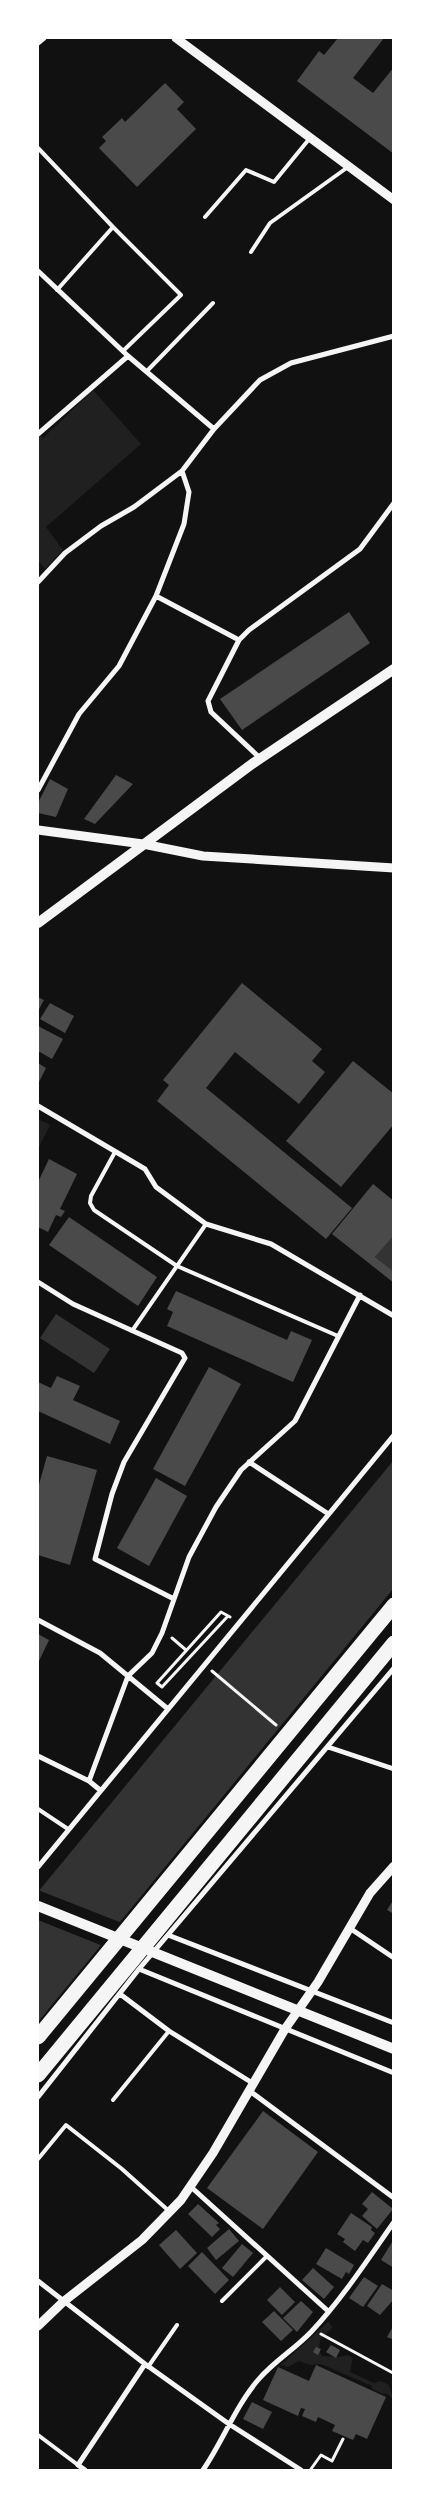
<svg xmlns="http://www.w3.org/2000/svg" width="431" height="2508" viewBox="0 0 431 2508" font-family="Arial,sans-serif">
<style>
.green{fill:#202020}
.water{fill:#333}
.pier{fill:#111}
.building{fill:#4a4a4a}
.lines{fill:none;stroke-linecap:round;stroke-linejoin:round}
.path{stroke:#f5f5f5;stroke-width:3}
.service{stroke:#f5f5f5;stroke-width:4}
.minor{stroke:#f5f5f5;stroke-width:5}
.tertiary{stroke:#f5f5f5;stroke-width:9}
.secondary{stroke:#f5f5f5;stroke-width:10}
.motorway{stroke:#f5f5f5;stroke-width:15}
</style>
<rect width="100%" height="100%" fill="#111"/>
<path class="green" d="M 93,390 L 141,444 L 46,527 L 63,550 L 45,569 L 38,560 L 38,433 L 43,438 Z
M 38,1119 L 50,1125 L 38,1149 Z
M 328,2322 L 333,2327 L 320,2340 L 319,2351 L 322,2356 L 340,2357 L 347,2355 L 353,2358 L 350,2372 L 374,2383 L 381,2381 L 389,2385 L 393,2399 L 386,2393 L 383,2394 L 372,2389 L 372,2386 L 321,2364 L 311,2365 L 299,2361 L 288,2367 L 281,2365 Z"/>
<path class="water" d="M 393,1235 L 393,1272 L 375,1257 Z
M 56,1314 L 110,1349 L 94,1373 L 40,1338 Z
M 393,1461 L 393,1589 L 38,2022 L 38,1892 Z"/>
<path class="pier" d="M 38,1890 L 122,1923 L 103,1946 L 38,1920 Z"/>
<path class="building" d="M 338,38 L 384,38 L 353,78 L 373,93 L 394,67 L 394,154 L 297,81 L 319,51 L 324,55 Z
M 165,83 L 184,102 L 177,109 L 196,129 L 137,187 L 99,148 L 106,141 L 102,137 L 122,118 L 125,122 Z
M 349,612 L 370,643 L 242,730 L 220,699 Z
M 116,775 L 133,784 L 95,824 L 84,819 Z
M 50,779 L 68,789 L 56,817 L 38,813 L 38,803 Z
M 242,983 L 322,1049 L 312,1061 L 325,1072 L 299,1104 L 235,1052 L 206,1088 L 352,1208 L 326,1239 L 157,1101 L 169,1085 L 163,1080 Z
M 38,997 L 44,1000 L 38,1011 Z
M 50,1003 L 74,1016 L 65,1033 L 40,1019 Z
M 38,1026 L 63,1039 L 52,1059 L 38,1051 Z
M 353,1061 L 394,1094 L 394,1124 L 341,1187 L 286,1141 Z
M 38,1063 L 46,1068 L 38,1084 Z
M 49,1159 L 77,1174 L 60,1209 L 65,1211 L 61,1217 L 56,1215 L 48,1232 L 38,1227 L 38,1182 Z
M 373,1184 L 394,1201 L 394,1235 L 375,1257 L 394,1272 L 394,1283 L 332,1234 Z
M 69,1217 L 157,1277 L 138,1306 L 49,1245 Z
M 176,1291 L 287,1340 L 291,1331 L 312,1340 L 293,1382 L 167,1326 L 173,1312 L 167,1309 Z
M 209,1367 L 241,1384 L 185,1486 L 153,1469 Z
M 57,1376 L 80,1386 L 73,1400 L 120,1421 L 110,1444 L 38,1411 L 38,1382 L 51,1388 Z
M 47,1456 L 97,1470 L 70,1565 L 38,1555 L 38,1488 Z
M 156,1478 L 187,1496 L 149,1566 L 117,1548 Z
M 38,1634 L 49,1640 L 38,1663 Z
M 394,1899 L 394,1914 L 387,1910 Z
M 263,2111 L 318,2152 L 263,2229 L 207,2188 Z
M 372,2192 L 393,2209 L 377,2229 L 362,2216 L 368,2209 L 362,2204 Z
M 198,2204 L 219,2223 L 216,2225 L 220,2229 L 212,2237 L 188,2214 Z
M 351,2213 L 372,2227 L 371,2230 L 375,2233 L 368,2243 L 363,2240 L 355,2251 L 343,2242 L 345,2239 L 337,2234 Z
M 229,2229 L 239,2241 L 216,2260 L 207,2248 Z
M 176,2230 L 197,2253 L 180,2269 L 159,2245 Z
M 394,2239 L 394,2268 L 381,2260 Z
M 242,2244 L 253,2253 L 233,2277 L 222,2268 Z
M 326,2248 L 354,2265 L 349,2274 L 346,2272 L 342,2279 L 316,2264 Z
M 202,2252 L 229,2280 L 215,2294 L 188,2266 Z
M 313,2268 L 334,2287 L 324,2299 L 302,2280 Z
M 364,2277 L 378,2286 L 363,2307 L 349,2298 Z
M 382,2284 L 394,2291 L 394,2299 L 380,2315 L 367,2306 Z
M 280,2287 L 295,2302 L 282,2315 L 267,2300 Z
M 301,2301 L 313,2312 L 297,2332 L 283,2318 Z
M 274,2311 L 293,2330 L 281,2341 L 262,2322 Z
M 394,2325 L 394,2340 L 387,2337 Z
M 331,2345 L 340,2350 L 336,2358 L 326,2352 Z
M 316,2347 L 321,2349 L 318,2355 L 313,2352 Z
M 316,2365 L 386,2397 L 367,2439 L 356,2434 L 353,2440 L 332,2431 L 335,2425 L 318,2417 L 316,2422 L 302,2416 L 305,2409 L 301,2408 L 298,2416 L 263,2400 L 278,2367 L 309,2381 Z
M 252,2402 L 272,2412 L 263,2429 L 243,2419 Z"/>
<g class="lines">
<path class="path" d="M 228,1616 L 162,1687 L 157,1683 L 221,1612 L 230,1617
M 172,1638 L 186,1650
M 212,1671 L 276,1725
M 321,2334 L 393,2373
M 311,2469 L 321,2455 L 332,2461 L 343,2439"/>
<path class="service" d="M 38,148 L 113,227
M 205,217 L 246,170 L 274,182 L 310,138
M 251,252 L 270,223 L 348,167
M 57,290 L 113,227 L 181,295 L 123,351
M 147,371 L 213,303
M 115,1152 L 91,1196 L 90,1203 L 94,1210 L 177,1266 L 338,1336
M 132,1331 L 206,1224
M 38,1809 L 68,1829
M 113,2100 L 169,2031
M 38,2159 L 66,2125 L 122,2169 L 170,2212
M 222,2301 L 267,2256
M 148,2367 L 177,2325
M 38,2435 L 78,2465"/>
<path class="minor" d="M 38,43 L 44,38
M 38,271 L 128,356 L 214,429
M 38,434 L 128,356
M 38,582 L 65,553 L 101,526 L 134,507 L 182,471 L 214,429 L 260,380 L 291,363 L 394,336
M 156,596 L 239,640
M 260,758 L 211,712 L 208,701 L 239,640 L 249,630 L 360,549 L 394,503
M 38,790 L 79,714 L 119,666 L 156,596 L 184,524 L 189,492 L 182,471
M 38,1106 L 145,1169 L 156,1187 L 206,1224 L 271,1244 L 394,1316
M 38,1282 L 73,1304 L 182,1353 L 185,1358 L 124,1462 L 112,1494 L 95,1559 L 174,1599
M 249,1462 L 327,1513
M 38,1620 L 100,1653 L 168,1709
M 328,1747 L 394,1769
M 38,1756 L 89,1781 L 100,1790
M 89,1781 L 128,1676 L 152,1653 L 162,1633 L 189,1557 L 216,1507 L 241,1470 L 295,1421 L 360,1295
M 38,1867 L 394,1435
M 351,1929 L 394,1958
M 168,1935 L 394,2023
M 139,1969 L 394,2073
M 120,1994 L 169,2031 L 254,2084
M 251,2092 L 394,2198
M 38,2097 L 139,1969 L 394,1668
M 190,2186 L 328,2311
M 38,2281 L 145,2364 L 229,2424 L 301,2470
M 85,2470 L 78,2465 L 145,2364
M 203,2470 C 223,2441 235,2407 258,2380 C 274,2361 295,2349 311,2332 C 342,2299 368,2259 394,2222"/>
<path class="tertiary" d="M 176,38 L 394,200
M 38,830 L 143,844 L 203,856 L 394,868
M 38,2326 L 63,2302 L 142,2240 L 181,2200 L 213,2153 L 285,2029 L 318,1982 L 370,1893 L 394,1866"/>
<path class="secondary" d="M 38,923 L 252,764 L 394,669
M 38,1906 L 394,2049"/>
<path class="motorway" d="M 38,2037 L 394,1605
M 38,2075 L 394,1643"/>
</g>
<rect width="431" height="2508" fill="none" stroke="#ffffff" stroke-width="78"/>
</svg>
